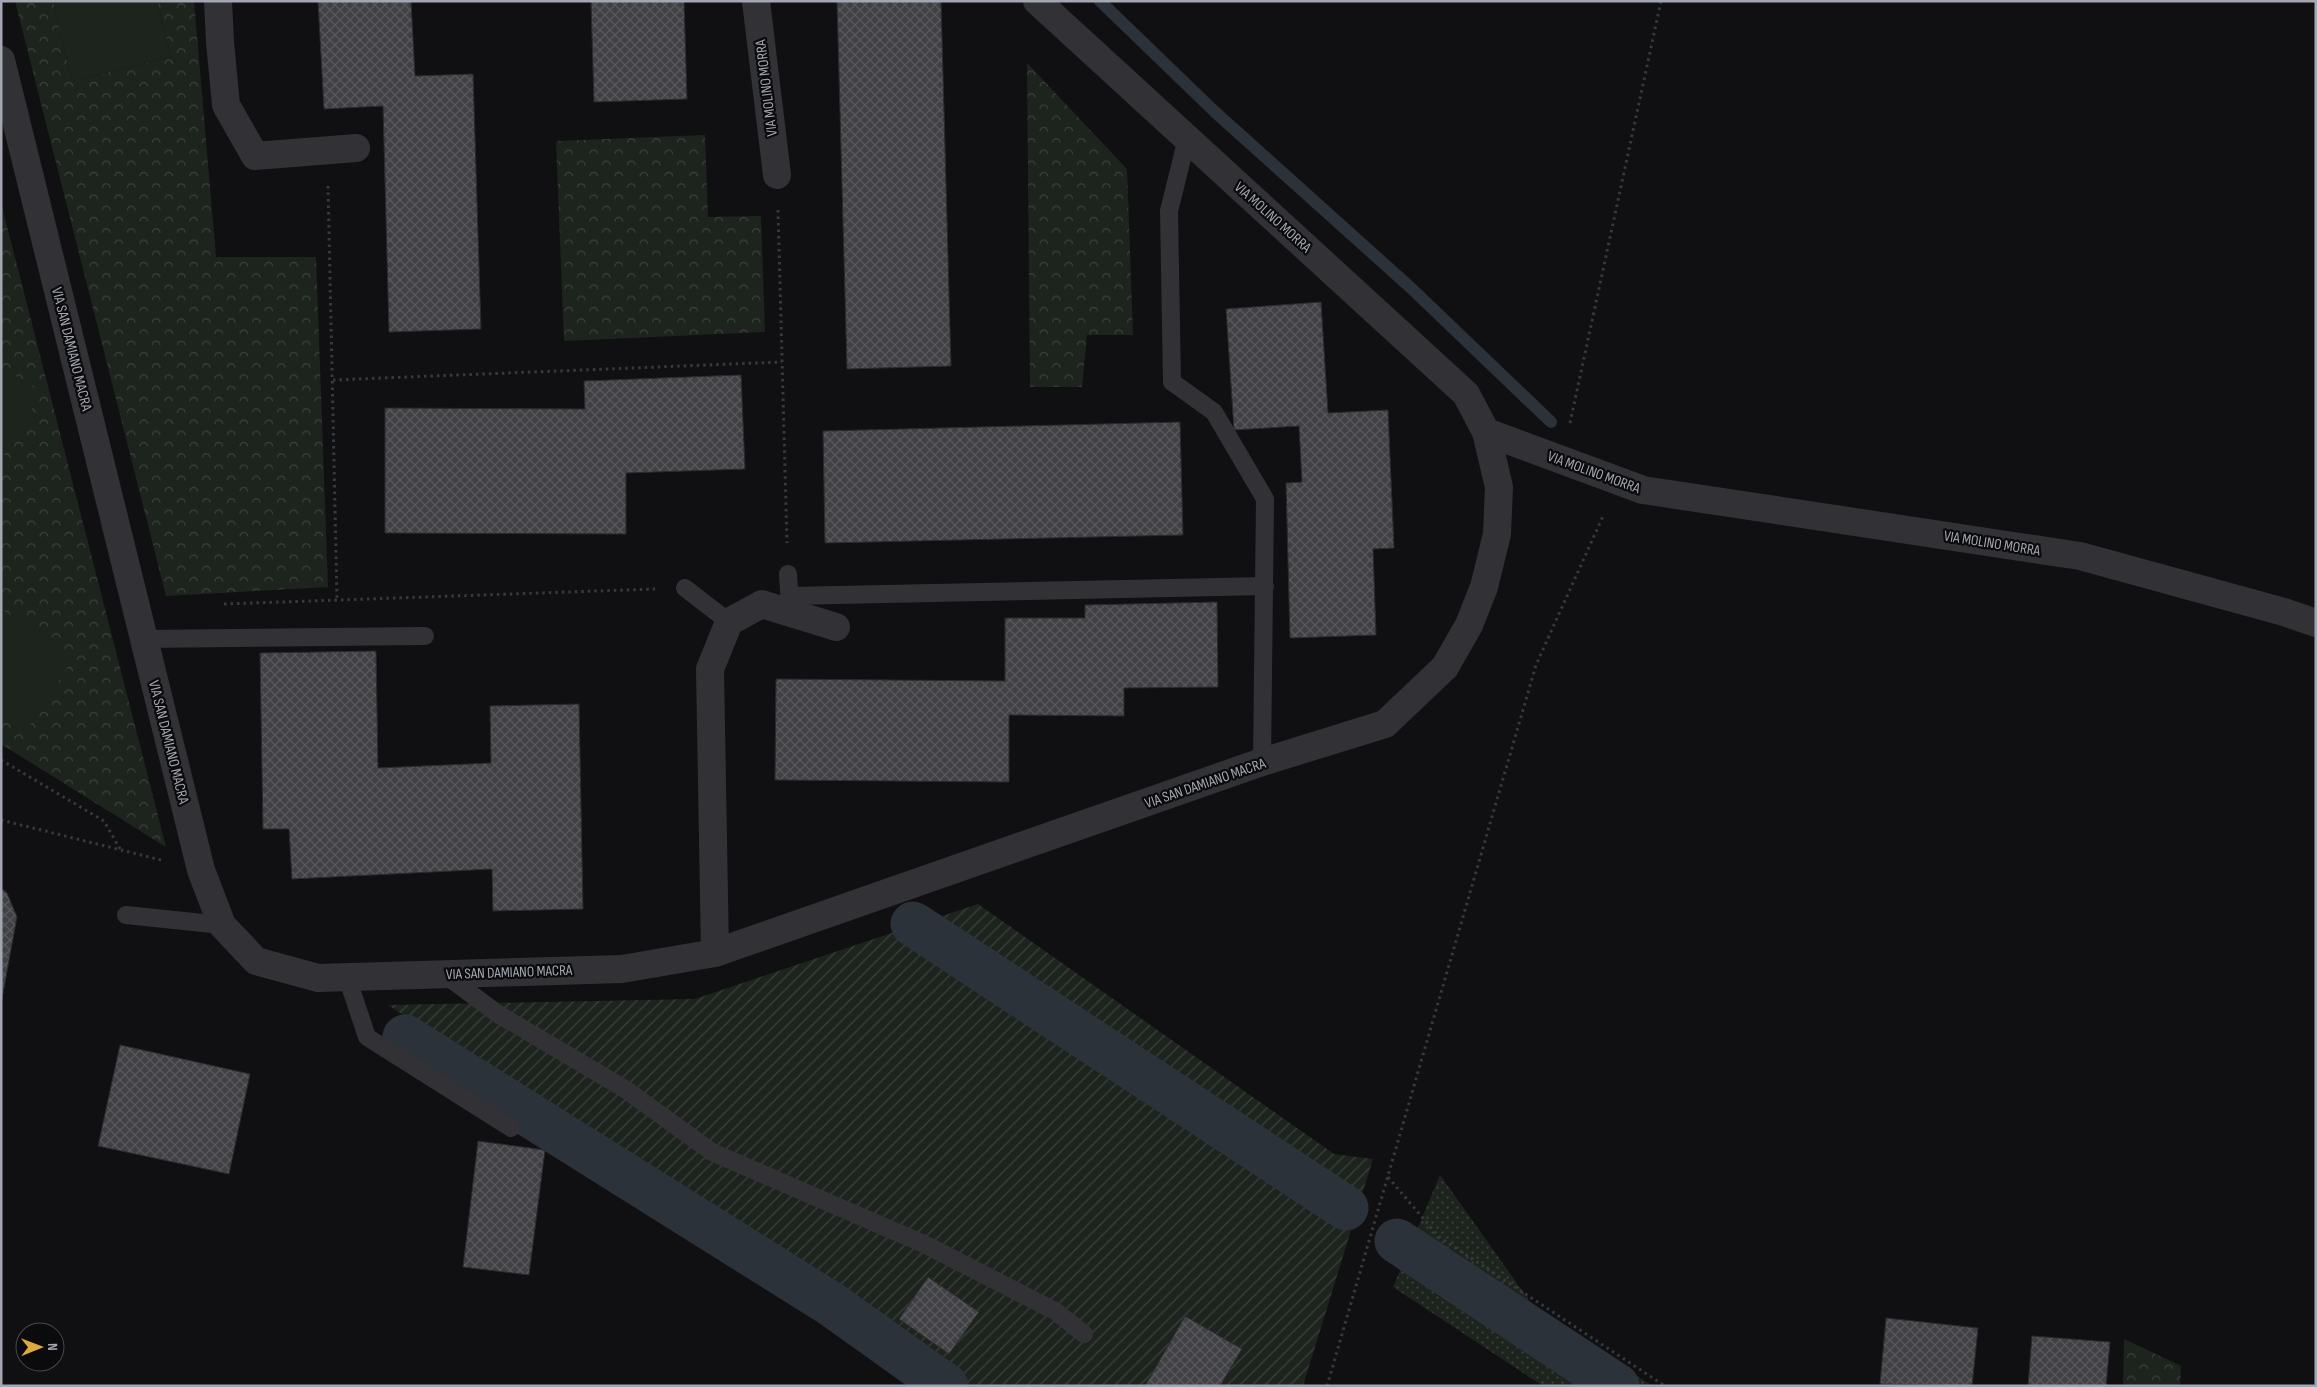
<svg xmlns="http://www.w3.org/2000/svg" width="2317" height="1387" viewBox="0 0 2317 1387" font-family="'Sofia Sans Condensed',sans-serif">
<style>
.grass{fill:url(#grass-dots)}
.forest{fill:url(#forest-crowns)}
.garden{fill:url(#garden-furrows)}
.pitch{fill:#1d241e}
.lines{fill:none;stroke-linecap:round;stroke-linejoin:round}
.stream{stroke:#2b3239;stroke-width:12}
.canal{stroke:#2b3239;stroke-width:45}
.building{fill:url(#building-cross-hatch);stroke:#2b2b2d}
.path{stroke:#38393d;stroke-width:3;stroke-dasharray:2.5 4;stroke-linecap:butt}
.service{stroke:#323236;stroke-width:18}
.minor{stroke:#323236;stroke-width:28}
.labels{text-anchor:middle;stroke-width:4.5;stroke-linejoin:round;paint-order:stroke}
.street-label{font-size:15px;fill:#a3a7b1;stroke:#0b0b0d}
</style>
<defs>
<pattern id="grass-dots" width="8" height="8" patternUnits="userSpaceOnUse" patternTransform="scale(1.25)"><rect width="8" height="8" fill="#1d241e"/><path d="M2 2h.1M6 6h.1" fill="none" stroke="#3b413c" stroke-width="1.8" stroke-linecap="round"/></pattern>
<pattern id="forest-crowns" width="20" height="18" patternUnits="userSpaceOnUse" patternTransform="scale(1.25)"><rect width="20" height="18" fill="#1d241e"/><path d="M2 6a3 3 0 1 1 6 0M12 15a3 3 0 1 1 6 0" fill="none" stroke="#3b413c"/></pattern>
<pattern id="garden-furrows" width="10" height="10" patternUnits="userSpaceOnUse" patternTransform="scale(1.25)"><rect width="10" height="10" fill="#1d241e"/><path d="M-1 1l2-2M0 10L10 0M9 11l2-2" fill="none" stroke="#3b413c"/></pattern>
<pattern id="building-cross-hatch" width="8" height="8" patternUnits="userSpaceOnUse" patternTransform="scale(1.25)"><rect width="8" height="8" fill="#404045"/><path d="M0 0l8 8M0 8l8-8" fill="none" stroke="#58595d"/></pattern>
</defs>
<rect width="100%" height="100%" fill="#101012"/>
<path class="grass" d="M 1440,1175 L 1541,1317 L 1653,1386 L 1543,1386 L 1393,1287 Z"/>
<path class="forest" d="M 15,1 L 53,1 L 72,81 L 171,57 L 157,1 L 194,1 L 216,257 L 316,257 L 328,587 L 166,596 Z
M 1027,63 L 1127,169 L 1133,335 L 1087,335 L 1082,387 L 1030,387 Z
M 705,135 L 708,217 L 761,216 L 765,332 L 564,341 L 556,141 Z
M 1,203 L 166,847 L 1,744 Z
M 2124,1339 L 2181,1366 L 2180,1386 L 2123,1386 Z"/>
<path class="garden" d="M 978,904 L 1334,1154 L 1373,1159 L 1303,1386 L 962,1386 L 388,1005 L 695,999 Z"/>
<path class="pitch" d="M 53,1 L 157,1 L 171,57 L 72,81 Z
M 1,368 L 42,392 L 1,460 Z
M 1,609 L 74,657 L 27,729 L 1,712 Z"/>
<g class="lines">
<path class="stream" d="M 1100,1 L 1215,112 L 1411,288 L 1551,422"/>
<path class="canal" d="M 913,924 L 1346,1208
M 405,1037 L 831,1304 L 946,1386
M 1397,1241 L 1617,1386"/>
</g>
<path class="building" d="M 318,1 L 411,1 L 415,76 L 473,74 L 481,329 L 389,332 L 383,106 L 324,109 Z
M 591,1 L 684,1 L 687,99 L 594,102 Z
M 837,1 L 941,1 L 951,366 L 847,369 Z
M 1321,302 L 1328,413 L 1388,410 L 1394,548 L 1373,549 L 1376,635 L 1290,638 L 1286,483 L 1302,482 L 1299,426 L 1234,430 L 1226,309 Z
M 741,375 L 745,469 L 626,473 L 626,534 L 385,533 L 385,408 L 585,409 L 584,381 Z
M 1180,422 L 1183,535 L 825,543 L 823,431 Z
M 1217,602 L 1218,687 L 1124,688 L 1124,716 L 1009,715 L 1009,782 L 775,780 L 776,679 L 1005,681 L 1005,618 L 1085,618 L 1085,605 Z
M 376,651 L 378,768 L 491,763 L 490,706 L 579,704 L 583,909 L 493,911 L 492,869 L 292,879 L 289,829 L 263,829 L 260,653 Z
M 1,888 L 7,893 L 17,917 L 1,1004 Z
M 120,1045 L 250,1074 L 229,1174 L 98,1146 Z
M 478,1141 L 545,1150 L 529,1275 L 463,1267 Z
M 928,1277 L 979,1312 L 949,1354 L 899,1319 Z
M 1185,1316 L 1242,1349 L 1220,1386 L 1145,1386 Z
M 1886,1318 L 1978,1328 L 1972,1386 L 1880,1384 Z
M 2032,1336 L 2110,1342 L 2106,1386 L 2028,1386 Z"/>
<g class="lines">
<path class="path" d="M 328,186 L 337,600
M 778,210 L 787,543
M 333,380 L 782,362
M 1570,423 L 1661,1
M 224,604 L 655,589
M 1,760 L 104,821 L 120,849
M 1,820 L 161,860
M 1388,1177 L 1439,1237 L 1665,1386
M 1327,1386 L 1536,665 L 1604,514"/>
<path class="service" d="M 1187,138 L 1169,211 L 1172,382 L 1214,412 L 1265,499 L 1262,762
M 788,574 L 790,607
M 685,588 L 729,622
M 789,596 L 1265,586
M 144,639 L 425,636
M 126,915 L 222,925
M 444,974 L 498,1014 L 625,1089 L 712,1152 L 924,1244 L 1055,1311 L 1084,1334
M 347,977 L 367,1037 L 511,1128"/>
<path class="minor" d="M 218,1 L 220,42 L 226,105 L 255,156 L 356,148
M 756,1 L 777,175
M 1,60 L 201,870 L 222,925 L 256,961 L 318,978 L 622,969 L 715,953 L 1262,762 L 1385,724 L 1445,667 L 1469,625 L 1484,587 L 1497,534 L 1499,487 L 1486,432 L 1466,394 L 1037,1
M 1486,432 L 1643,490 L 2080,556 L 2284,612 L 2316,623
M 715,953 L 710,669 L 729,622 L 762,604 L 836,627"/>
</g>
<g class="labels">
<g class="street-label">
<text transform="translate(766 88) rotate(-97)" y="5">VIA MOLINO MORRA</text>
<text transform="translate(1273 217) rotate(42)" y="5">VIA MOLINO MORRA</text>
<text transform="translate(72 349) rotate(76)" y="5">VIA SAN DAMIANO MACRA</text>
<text transform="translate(1594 472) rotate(20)" y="5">VIA MOLINO MORRA</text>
<text transform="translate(1992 543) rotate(9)" y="5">VIA MOLINO MORRA</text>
<text transform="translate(169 742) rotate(76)" y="5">VIA SAN DAMIANO MACRA</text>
<text transform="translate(1205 783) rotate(-19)" y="5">VIA SAN DAMIANO MACRA</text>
<text transform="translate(509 972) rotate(-2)" y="5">VIA SAN DAMIANO MACRA</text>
</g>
</g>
<rect width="2317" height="1387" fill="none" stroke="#a3a7b1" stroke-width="5"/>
<g transform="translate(40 1347) rotate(89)"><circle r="24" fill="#0b0b0d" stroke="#48494f"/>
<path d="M0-4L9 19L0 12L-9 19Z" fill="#ddaa3d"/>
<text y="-8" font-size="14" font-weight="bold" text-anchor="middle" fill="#a3a7b1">N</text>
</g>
</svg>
